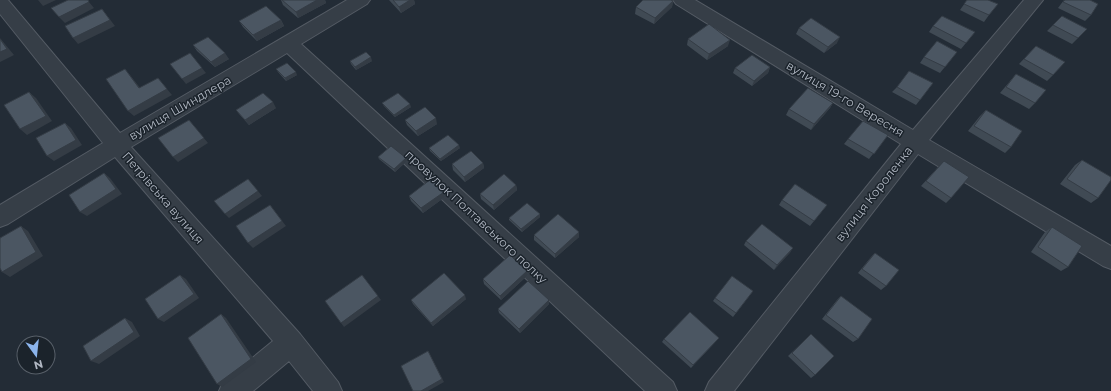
<svg xmlns="http://www.w3.org/2000/svg" width="1111" height="391" viewBox="0 0 1111 391" font-family="Montserrat,sans-serif">
<style>
.lines{fill:none;stroke-linecap:round;stroke-linejoin:round}
.minor-casing{stroke:#545b64;stroke-width:2}
.minor{fill:#363e47;fill-rule:evenodd}
.wall{fill:#404a54}
.shaded-wall{fill:#343c45}
.building{fill:#4b5662;stroke:#343c45}
.labels{text-anchor:middle;stroke-width:3;stroke-linejoin:round;paint-order:stroke}
.street-label{font-size:12px;fill:#b1b8c3;stroke:#1b232b}
</style>
<rect width="100%" height="100%" fill="#232c36"/>
<g class="lines">
<defs>
<path id="minor" d="M 0,0 L 8,0 L 120,133 L 347,0 L 370,0 L 367,4 L 301,44 L 673,382 L 677,391 L 645,391 L 287,53 L 131,147 L 300,334 L 338,382 L 342,391 L 313,391 L 289,361 L 253,391 L 219,391 L 223,382 L 273,341 L 115,157 L 8,224 L 0,227 L 0,205 L 103,143 L 0,14 Z
M 673,0 L 695,0 L 913,130 L 1024,0 L 1043,0 L 929,140 L 1111,246 L 1111,269 L 1103,266 L 918,154 L 734,391 L 705,391 L 709,382 L 901,144 L 676,4 Z"/>
</defs>
<use href="#minor" class="minor-casing"/>
<use href="#minor" class="minor"/>
</g>
<path class="wall" d="M 281,0 L 325,0 L 326,3 L 298,18 L 283,5 Z
M 389,0 L 414,0 L 415,4 L 401,13 Z
M 967,0 L 989,15 L 984,22 L 960,10 Z
M 1064,0 L 1090,0 L 1091,15 L 1085,21 L 1058,8 Z
M 673,1 L 672,7 L 654,24 L 635,14 L 636,7 Z
M 1062,16 L 1078,38 L 1072,44 L 1047,31 Z
M 281,20 L 284,26 L 257,41 L 243,27 L 239,21 Z
M 933,26 L 975,32 L 961,49 L 929,32 Z
M 799,28 L 837,43 L 824,53 L 796,34 Z
M 688,39 L 728,46 L 707,60 L 687,45 Z
M 193,45 L 229,59 L 215,67 L 197,51 Z
M 1036,46 L 1053,75 L 1047,81 L 1019,64 Z
M 957,52 L 940,73 L 920,63 L 924,57 Z
M 350,61 L 372,61 L 356,70 L 351,64 Z
M 770,67 L 768,73 L 752,86 L 733,73 L 735,68 Z
M 276,69 L 297,75 L 286,81 L 278,72 Z
M 1016,74 L 1035,103 L 1029,109 L 1000,93 Z
M 933,83 L 916,105 L 892,92 L 897,87 Z
M 382,103 L 411,107 L 395,117 L 384,106 Z
M 833,103 L 830,108 L 811,130 L 786,115 L 789,109 Z
M 276,108 L 249,125 L 240,115 L 236,110 Z
M 986,110 L 1011,147 L 1005,153 L 968,131 L 980,116 Z
M 405,120 L 437,124 L 418,136 L 407,125 Z
M 888,135 L 869,159 L 844,144 L 848,139 Z
M 429,148 L 460,148 L 441,161 L 430,151 Z
M 378,157 L 407,161 L 395,172 L 379,159 Z
M 1082,160 L 1098,198 L 1091,203 L 1060,184 L 1075,165 Z
M 483,163 L 484,168 L 465,182 L 453,170 L 452,164 Z
M 939,166 L 951,198 L 946,203 L 921,186 Z
M 516,185 L 517,190 L 494,210 L 481,199 L 480,194 Z
M 444,192 L 445,197 L 423,213 L 411,201 L 409,196 Z
M 782,200 L 827,205 L 810,226 L 779,205 Z
M 540,217 L 522,232 L 509,220 L 509,218 Z
M 1052,227 L 1068,267 L 1061,271 L 1031,252 L 1045,232 Z
M 579,232 L 579,237 L 555,258 L 534,240 L 534,235 Z
M 746,241 L 793,248 L 774,270 L 744,245 Z
M 875,253 L 886,286 L 881,290 L 858,273 L 871,257 Z
M 527,271 L 528,275 L 501,300 L 484,284 L 483,279 Z
M 753,291 L 733,317 L 713,301 L 715,298 Z
M 841,296 L 858,339 L 853,342 L 822,319 L 837,300 Z
M 466,299 L 433,326 L 413,304 L 411,300 Z
M 549,304 L 520,333 L 499,313 L 498,309 Z
M 811,334 L 815,375 L 811,378 L 788,356 Z
M 719,338 L 691,368 L 662,342 L 664,339 Z"/>
<path class="shaded-wall" d="M 38,0 L 56,0 L 43,6 Z
M 317,0 L 325,0 L 326,3 L 298,18 L 296,12 Z
M 410,0 L 414,0 L 415,4 L 401,13 L 399,7 Z
M 673,1 L 672,7 L 654,24 L 655,18 Z
M 89,2 L 94,8 L 65,23 L 59,17 Z
M 102,9 L 115,26 L 78,44 L 73,38 Z
M 281,20 L 284,26 L 257,41 L 253,35 Z
M 840,37 L 837,43 L 824,53 L 828,47 Z
M 0,38 L 14,55 L 0,62 Z
M 730,40 L 728,46 L 707,60 L 709,54 Z
M 225,53 L 229,59 L 215,67 L 211,62 Z
M 371,57 L 372,61 L 356,70 L 355,67 Z
M 770,67 L 768,73 L 752,86 L 754,81 Z
M 202,68 L 206,73 L 186,84 L 182,79 Z
M 125,69 L 130,75 L 145,94 L 139,88 Z
M 296,72 L 297,75 L 286,81 L 285,78 Z
M 158,78 L 172,95 L 134,116 L 128,111 Z
M 29,92 L 36,98 L 52,121 L 27,135 L 20,129 Z
M 273,102 L 276,108 L 249,125 L 245,120 Z
M 833,103 L 830,108 L 811,130 L 814,124 Z
M 410,104 L 411,107 L 395,117 L 394,115 Z
M 436,118 L 437,124 L 418,136 L 416,131 Z
M 189,120 L 208,143 L 178,162 L 173,157 Z
M 65,123 L 71,128 L 82,145 L 54,161 L 47,156 Z
M 459,145 L 460,148 L 441,161 L 440,159 Z
M 406,158 L 407,161 L 395,172 L 394,169 Z
M 483,163 L 484,168 L 465,182 L 464,177 Z
M 104,173 L 110,178 L 122,194 L 87,216 L 80,212 Z
M 516,185 L 517,190 L 494,210 L 493,205 Z
M 258,191 L 262,196 L 229,218 L 225,214 Z
M 444,192 L 445,197 L 423,213 L 421,208 Z
M 270,205 L 286,226 L 253,248 L 248,243 Z
M 540,214 L 540,217 L 522,232 L 521,229 Z
M 21,226 L 28,231 L 43,256 L 10,277 L 2,272 Z
M 579,232 L 579,237 L 555,258 L 555,254 Z
M 793,248 L 790,253 L 774,270 L 777,265 Z
M 527,271 L 528,275 L 501,300 L 500,296 Z
M 180,275 L 186,279 L 199,298 L 164,322 L 158,319 Z
M 465,295 L 466,299 L 433,326 L 431,323 Z
M 378,296 L 381,300 L 344,327 L 341,323 Z
M 549,300 L 549,304 L 520,333 L 519,329 Z
M 221,314 L 226,318 L 256,362 L 222,387 L 217,384 Z
M 125,318 L 132,322 L 140,336 L 99,364 L 91,361 Z
M 428,351 L 444,382 L 428,391 L 421,391 Z"/>
<path class="building" d="M 68,0 L 88,0 L 89,2 L 59,17 L 51,8 Z
M 282,0 L 317,0 L 296,12 Z
M 393,0 L 410,0 L 399,7 Z
M 643,0 L 671,0 L 673,1 L 655,18 L 636,7 Z
M 967,0 L 988,0 L 998,4 L 989,15 L 964,4 Z
M 1065,0 L 1090,0 L 1098,4 L 1091,15 L 1063,2 Z
M 266,6 L 281,20 L 253,35 L 239,21 Z
M 102,9 L 110,20 L 73,38 L 65,26 Z
M 942,16 L 975,32 L 966,43 L 933,26 Z
M 1062,16 L 1087,29 L 1078,38 L 1053,25 Z
M 811,18 L 840,37 L 828,47 L 799,28 Z
M 709,24 L 730,40 L 709,54 L 688,39 Z
M 208,37 L 225,53 L 211,62 L 193,45 Z
M 0,39 L 7,49 L 0,52 Z
M 937,41 L 957,52 L 945,67 L 924,57 Z
M 1036,46 L 1065,62 L 1053,75 L 1024,59 Z
M 366,52 L 371,57 L 355,67 L 350,61 Z
M 190,53 L 202,68 L 182,79 L 170,64 Z
M 752,55 L 770,67 L 754,81 L 735,68 Z
M 287,63 L 296,72 L 285,78 L 276,69 Z
M 125,69 L 139,88 L 158,78 L 167,89 L 128,111 L 106,79 Z
M 909,71 L 933,83 L 920,100 L 897,87 Z
M 1016,74 L 1046,90 L 1035,103 L 1006,87 Z
M 808,88 L 833,103 L 814,124 L 789,109 Z
M 29,92 L 46,116 L 20,129 L 4,105 Z
M 263,93 L 273,102 L 245,120 L 236,110 Z
M 398,93 L 410,104 L 394,115 L 382,103 Z
M 425,107 L 436,118 L 416,131 L 405,120 Z
M 986,110 L 1022,131 L 1011,147 L 974,126 Z
M 189,120 L 204,138 L 173,157 L 158,138 Z
M 863,121 L 888,135 L 874,154 L 848,139 Z
M 65,123 L 76,140 L 47,156 L 36,138 Z
M 448,135 L 459,145 L 440,159 L 429,148 Z
M 391,146 L 406,158 L 394,169 L 378,157 Z
M 471,151 L 483,163 L 464,177 L 452,164 Z
M 1082,160 L 1111,177 L 1111,180 L 1098,198 L 1067,179 Z
M 944,161 L 969,177 L 951,198 L 926,181 Z
M 104,173 L 116,189 L 80,212 L 69,195 Z
M 504,174 L 516,185 L 493,205 L 480,194 Z
M 248,179 L 258,191 L 225,214 L 214,201 Z
M 431,179 L 444,192 L 421,208 L 409,196 Z
M 795,184 L 827,205 L 814,221 L 782,200 Z
M 527,203 L 540,214 L 521,229 L 509,218 Z
M 270,205 L 282,221 L 248,243 L 236,226 Z
M 558,214 L 579,232 L 555,254 L 534,235 Z
M 762,224 L 793,248 L 777,265 L 746,241 Z
M 21,226 L 36,252 L 2,272 L 0,268 L 0,238 Z
M 1052,227 L 1082,246 L 1068,267 L 1038,247 Z
M 875,253 L 899,270 L 886,286 L 862,269 Z
M 510,255 L 527,271 L 500,296 L 483,279 Z
M 444,273 L 465,295 L 431,323 L 411,300 Z
M 180,275 L 194,294 L 158,319 L 145,299 Z
M 362,275 L 378,296 L 341,323 L 325,301 Z
M 732,276 L 753,291 L 736,313 L 715,298 Z
M 528,281 L 549,300 L 519,329 L 498,309 Z
M 841,296 L 872,319 L 858,339 L 826,315 Z
M 690,312 L 719,338 L 693,365 L 664,339 Z
M 221,314 L 251,359 L 217,384 L 188,338 Z
M 125,318 L 134,332 L 91,361 L 83,346 Z
M 811,334 L 834,356 L 815,375 L 792,353 Z
M 428,351 L 442,379 L 421,391 L 413,391 L 401,366 Z"/>
<g class="labels">
<g class="street-label">
<text transform="translate(845 99) rotate(31)" y="4">вулиця 19-го Вересня</text>
<text transform="translate(180 108) rotate(-30)" y="4">вулиця Шиндлера</text>
<text transform="translate(874 194) rotate(-52)" y="4">вулиця Короленка</text>
<text transform="translate(163 198) rotate(49)" y="4">Петрівська вулиця</text>
<text transform="translate(476 217) rotate(43)" y="4">провулок Полтавського полку</text>
</g>
</g>
<g transform="translate(36 355) rotate(165)"><circle r="19" fill="#1b232b" stroke="#575f68"/>
<path d="M0-3L7 15L0 10L-7 15Z" fill="#8cb5ed"/>
<text y="-6" font-size="11" font-weight="bold" text-anchor="middle" fill="#b1b8c3">N</text>
</g>
</svg>
